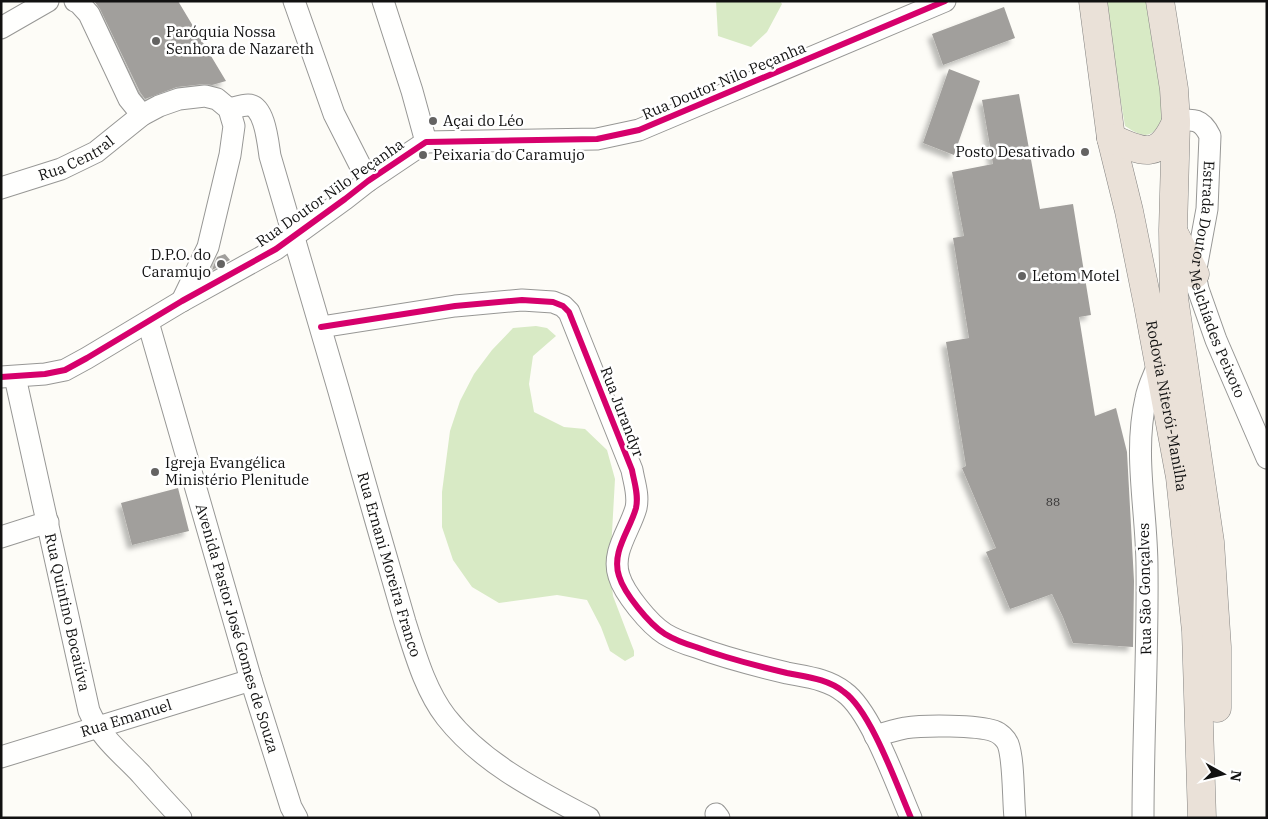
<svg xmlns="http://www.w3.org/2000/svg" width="1268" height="819" viewBox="0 0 1268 819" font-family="'IBM Plex Serif',serif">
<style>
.forest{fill:#d8eac5}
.building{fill:#a19f9c;filter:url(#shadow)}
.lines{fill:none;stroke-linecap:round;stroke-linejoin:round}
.minor-casing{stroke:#979795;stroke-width:23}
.highway-casing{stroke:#858482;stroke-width:29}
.minor{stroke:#fffffe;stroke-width:21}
.highway{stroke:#eae1d8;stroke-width:28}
.cycleway-casing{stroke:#fff;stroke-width:9}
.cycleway{stroke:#d6006c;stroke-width:6}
.poi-dot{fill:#646362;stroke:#fff;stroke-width:2}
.labels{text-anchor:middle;stroke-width:5;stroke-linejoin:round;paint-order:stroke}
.number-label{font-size:12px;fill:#353434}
.poi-label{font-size:15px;fill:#111;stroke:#fff;text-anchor:start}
.street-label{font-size:15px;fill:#111;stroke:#fff}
</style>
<defs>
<filter id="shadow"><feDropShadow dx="-4.5" dy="4.5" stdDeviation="2.5" flood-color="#0004"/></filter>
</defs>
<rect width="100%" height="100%" fill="#fdfcf7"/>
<path class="forest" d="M 716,1 L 780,1 L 782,4 L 767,32 L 751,47 L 718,36 Z
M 1104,1 L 1148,1 L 1165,111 C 1155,136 1149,142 1125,126 Z
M 536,326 L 547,328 L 556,336 L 533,356 L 529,384 L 534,412 L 564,427 L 585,429 L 607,450 L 615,479 L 610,568 L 613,596 L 634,651 L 634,656 L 625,661 L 610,651 L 601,627 L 587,600 L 557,595 L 499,603 L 472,587 L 453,560 L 442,527 L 442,492 L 450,431 L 460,401 L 474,374 L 492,350 L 513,328 Z"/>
<path class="building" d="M 94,1 L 178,1 L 226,81 L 212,85 L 204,84 L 177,87 L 145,99 L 140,92 L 100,9 Z
M 1004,7 L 1015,38 L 943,65 L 932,34 Z
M 949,69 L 980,81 L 954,155 L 923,143 Z
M 1019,94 L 1040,209 L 1073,204 L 1091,315 L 1079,317 L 1095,416 L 1116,408 L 1127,452 L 1134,581 L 1133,647 L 1073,643 L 1063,617 L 1052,594 L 1010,609 L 986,552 L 996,548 L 962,468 L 966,466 L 946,342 L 969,338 L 953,238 L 964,236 L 952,172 L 993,164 L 982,100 Z
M 225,254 L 230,260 L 212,270 L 217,257 Z
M 178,488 L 189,531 L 132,545 L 121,503 Z"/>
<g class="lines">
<defs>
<g id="minor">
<path d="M 75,1 L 79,3 L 89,14 L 129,99 L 142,115"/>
<path d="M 294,1 L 334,114 L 368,181"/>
<path d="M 383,1 L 412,91 L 426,142"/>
<path d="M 1,28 L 48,1"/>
<path id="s1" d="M 229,109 C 234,108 242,105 248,105 C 265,105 268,144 270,156 C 306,277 341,397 375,518 C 385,553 395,587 405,622 C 415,653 425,690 446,717 C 482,763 538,791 589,818"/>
<path id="s2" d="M 1176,122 C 1193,118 1202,119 1210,136 L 1207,209 L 1195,274 L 1198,289 L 1216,340 L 1267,458"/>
<path id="s3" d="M 1,188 L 61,169 L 96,152 L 142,115 L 159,106 L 179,99 L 205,96 L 217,99 L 229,109 L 234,126 L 230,155 L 208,247 L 182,301"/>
<path id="s4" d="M 148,322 L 251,680 L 291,807 L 297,818"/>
<path d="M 321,327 L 455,306 L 522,300 L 553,302 L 563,306 L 569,312 L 632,470 C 634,482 639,495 636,508 C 630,530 611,552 619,576 C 624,593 649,624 665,634 C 675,640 686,644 696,647 C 726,658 757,666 787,673 C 807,677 828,679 844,692 C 871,711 897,786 911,818"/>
<path d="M 1,377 L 45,374 L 65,370 L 87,358 L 182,301 L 276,249 L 345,199 L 368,181 L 426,142 L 597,139 L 639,130 L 945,1"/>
<path id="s5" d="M 15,377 L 89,711 C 101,738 121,753 141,774 C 154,789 167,803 181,818"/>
<path d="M 1,537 L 48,522"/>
<path d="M 875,736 C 885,733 895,730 905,728 C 924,725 977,725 994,731 C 1000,733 1006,739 1008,744 C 1014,760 1013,800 1015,818"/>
<path id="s6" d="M 1,757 L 251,680"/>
<path d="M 716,814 L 719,818"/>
<path d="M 1143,818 C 1143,734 1148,651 1147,568 C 1147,511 1133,454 1146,398 C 1148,386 1155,374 1159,362"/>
</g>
<g id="highway">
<path id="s7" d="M 1093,1 L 1111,138 L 1129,211 L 1148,305 L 1180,477 L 1196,631 L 1202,818"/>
<path d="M 1160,1 L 1174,89 L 1176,122 L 1173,230 L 1174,298 L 1210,542 L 1217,647 L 1217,708"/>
<path d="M 1111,138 C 1144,153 1159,160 1176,122"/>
<path d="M 1175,235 L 1195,274"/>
</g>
</defs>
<use href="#minor" class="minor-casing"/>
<use href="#highway" class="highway-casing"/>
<use href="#minor" class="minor"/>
<use href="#highway" class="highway"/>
<defs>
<path id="cycleway" d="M 321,327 L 455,306 L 522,300 L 553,302 L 563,306 L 569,312 L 632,470 C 634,482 639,495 636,508 C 630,530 611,552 619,576 C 624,593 649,624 665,634 C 675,640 686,644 696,647 C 726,658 757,666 787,673 C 807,677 828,679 844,692 C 871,711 897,786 911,818
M 1,377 L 45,374 L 65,370 L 87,358 L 182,301 L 276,249 L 345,199 L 368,181 L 426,142 L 597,139 L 639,130 L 945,1"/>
</defs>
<use href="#cycleway" class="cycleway-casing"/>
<use href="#cycleway" class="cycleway"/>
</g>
<g class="poi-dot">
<circle cx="156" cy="41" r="5"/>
<circle cx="433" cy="121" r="5"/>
<circle cx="1085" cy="152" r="5"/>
<circle cx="423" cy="155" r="5"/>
<circle cx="221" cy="264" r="5"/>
<circle cx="1022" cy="276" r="5"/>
<circle cx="155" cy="472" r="5"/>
</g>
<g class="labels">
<g class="number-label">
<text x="1053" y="506">88</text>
</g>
<g class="poi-label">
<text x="166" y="37">Paróquia Nossa<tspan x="166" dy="17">Senhora de Nazareth</tspan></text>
<text x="443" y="126">Açai do Léo</text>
<text x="1075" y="157" text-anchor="end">Posto Desativado</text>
<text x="433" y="160">Peixaria do Caramujo</text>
<text x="211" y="260" text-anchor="end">D.P.O. do<tspan x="211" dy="17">Caramujo</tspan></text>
<text x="1032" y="281">Letom Motel</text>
<text x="165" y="468">Igreja Evangélica<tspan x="165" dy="17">Ministério Plenitude</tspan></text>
</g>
<g class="street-label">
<text transform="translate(724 81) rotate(-23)" y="5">Rua Doutor Nilo Peçanha</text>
<text dy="5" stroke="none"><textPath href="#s3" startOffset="81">Rua Central</textPath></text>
<text transform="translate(330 193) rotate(-35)" y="5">Rua Doutor Nilo Peçanha</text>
<text dy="5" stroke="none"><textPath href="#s2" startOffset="189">Estrada Doutor Melchíades Peixoto</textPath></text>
<text dy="5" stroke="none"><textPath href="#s7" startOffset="412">Rodovia Niterói-Manilha</textPath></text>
<text transform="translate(622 412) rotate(69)" y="5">Rua Jurandyr</text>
<text dy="5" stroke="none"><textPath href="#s1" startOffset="504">Rua Ernani Moreira Franco</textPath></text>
<text transform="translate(1145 589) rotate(-91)" y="5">Rua São Gonçalves</text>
<text dy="5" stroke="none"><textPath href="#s5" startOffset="241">Rua Quintino Bocaiúva</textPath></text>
<text dy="5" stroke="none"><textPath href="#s4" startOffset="319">Avenida Pastor José Gomes de Souza</textPath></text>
<text dy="5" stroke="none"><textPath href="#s6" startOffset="131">Rua Emanuel</textPath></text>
</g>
</g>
<rect width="1268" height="819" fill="none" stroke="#111111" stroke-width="5"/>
<g transform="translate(1223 774) rotate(98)" stroke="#ffffff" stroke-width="4" paint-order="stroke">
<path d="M0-4L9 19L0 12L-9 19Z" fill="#111111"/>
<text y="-8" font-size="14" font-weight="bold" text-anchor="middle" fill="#111111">N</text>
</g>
</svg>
